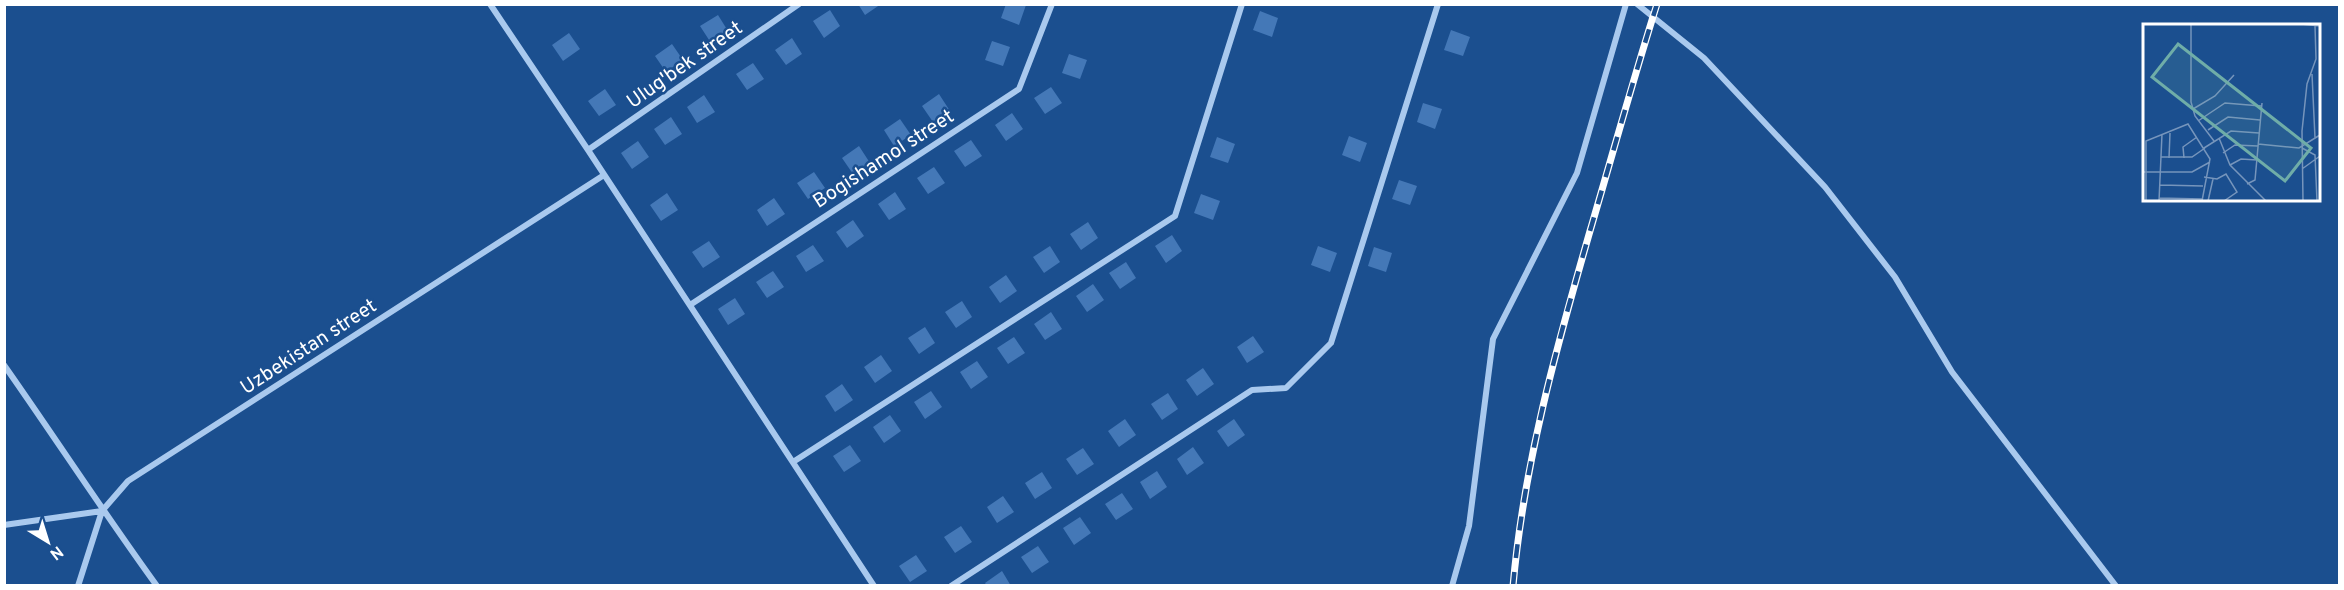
<svg xmlns="http://www.w3.org/2000/svg" width="2344" height="590" viewBox="0 0 2344 590" font-family="Overpass,sans-serif">
<style>
.building{fill:#4478b7}
.lines{fill:none;stroke-linecap:round;stroke-linejoin:round}
.street{stroke:#a9c9ee;stroke-width:6}
.rail-casing{stroke:#fff;stroke-width:7}
.rail{stroke:#1b4f8f;stroke-width:4.5;stroke-dasharray:14;stroke-linecap:butt}
.labels{text-anchor:middle;stroke-width:5;stroke-linejoin:round;paint-order:stroke}
.street-label{font-size:20px;fill:#fff;stroke:#1b4f8f}
.inset-road{fill:none;stroke:#7695bc;stroke-width:1.5}
.view{fill:#6fada8;fill-opacity:0.15;stroke:#6fada8;stroke-width:3}
.inset-edge{fill:none;stroke:#fff;stroke-width:3}
</style>
<rect width="100%" height="100%" fill="#1b4f8f"/>
<path class="building" d="M 858,4 L 881,4 L 865,15 Z
M 1006,4 L 1026,5 L 1019,25 L 1001,18 Z
M 830,10 L 840,26 L 824,38 L 813,21 Z
M 1260,11 L 1278,18 L 1272,37 L 1253,30 Z
M 718,15 L 728,31 L 711,43 L 700,26 Z
M 1451,30 L 1470,37 L 1463,56 L 1444,50 Z
M 569,33 L 580,49 L 563,61 L 552,45 Z
M 792,38 L 802,54 L 786,65 L 775,50 Z
M 992,41 L 1010,47 L 1003,66 L 985,60 Z
M 672,44 L 683,60 L 666,72 L 655,56 Z
M 1069,54 L 1087,60 L 1080,79 L 1062,73 Z
M 753,63 L 764,79 L 747,90 L 736,74 Z
M 1051,87 L 1062,103 L 1045,114 L 1034,98 Z
M 605,89 L 616,105 L 599,116 L 588,101 Z
M 939,94 L 950,111 L 933,122 L 922,106 Z
M 704,95 L 715,112 L 697,123 L 687,107 Z
M 1423,103 L 1442,109 L 1435,129 L 1417,122 Z
M 1012,113 L 1023,129 L 1006,141 L 995,125 Z
M 671,117 L 682,134 L 665,145 L 654,129 Z
M 900,119 L 911,135 L 894,146 L 884,130 Z
M 1349,136 L 1367,143 L 1360,162 L 1342,155 Z
M 1217,137 L 1235,144 L 1228,163 L 1210,157 Z
M 971,140 L 982,156 L 965,167 L 954,151 Z
M 638,141 L 649,157 L 632,169 L 621,153 Z
M 859,146 L 870,163 L 853,174 L 842,158 Z
M 934,167 L 945,183 L 928,194 L 917,178 Z
M 814,172 L 825,188 L 808,199 L 797,183 Z
M 1399,180 L 1417,186 L 1410,205 L 1392,199 Z
M 895,192 L 906,209 L 889,220 L 878,204 Z
M 667,193 L 678,210 L 661,221 L 650,205 Z
M 1201,194 L 1220,201 L 1213,220 L 1194,213 Z
M 774,198 L 785,214 L 767,226 L 757,210 Z
M 853,220 L 864,236 L 847,248 L 836,232 Z
M 1088,222 L 1098,238 L 1081,250 L 1070,234 Z
M 1172,235 L 1182,251 L 1166,263 L 1155,246 Z
M 709,241 L 720,257 L 703,268 L 692,252 Z
M 813,245 L 824,261 L 806,272 L 796,256 Z
M 1050,246 L 1060,262 L 1044,273 L 1033,257 Z
M 1318,246 L 1337,253 L 1330,272 L 1311,265 Z
M 1374,247 L 1392,253 L 1386,272 L 1368,266 Z
M 1126,262 L 1136,278 L 1120,289 L 1109,273 Z
M 773,271 L 784,287 L 767,298 L 756,282 Z
M 1006,275 L 1017,291 L 1000,303 L 989,287 Z
M 1093,284 L 1104,300 L 1087,312 L 1076,296 Z
M 735,298 L 745,314 L 728,325 L 718,309 Z
M 962,301 L 972,317 L 956,328 L 945,312 Z
M 1051,312 L 1062,329 L 1045,340 L 1034,324 Z
M 925,327 L 935,343 L 919,354 L 908,338 Z
M 1253,336 L 1264,352 L 1247,363 L 1237,347 Z
M 1014,337 L 1025,353 L 1008,364 L 997,348 Z
M 881,355 L 892,371 L 875,383 L 864,367 Z
M 977,361 L 988,377 L 971,389 L 960,372 Z
M 1203,368 L 1214,384 L 1197,396 L 1186,380 Z
M 842,384 L 853,400 L 835,412 L 825,396 Z
M 931,391 L 942,407 L 925,419 L 914,402 Z
M 1168,393 L 1178,409 L 1162,420 L 1151,404 Z
M 890,415 L 901,431 L 884,443 L 873,427 Z
M 1125,419 L 1136,435 L 1119,447 L 1108,431 Z
M 1234,419 L 1245,435 L 1228,447 L 1217,431 Z
M 850,445 L 861,461 L 844,472 L 833,456 Z
M 1193,447 L 1204,463 L 1187,475 L 1177,459 Z
M 1083,448 L 1094,464 L 1077,475 L 1066,459 Z
M 1157,471 L 1167,487 L 1150,499 L 1140,482 Z
M 1042,472 L 1052,488 L 1035,499 L 1025,483 Z
M 1122,493 L 1133,509 L 1116,520 L 1105,504 Z
M 1003,496 L 1014,512 L 997,523 L 987,507 Z
M 1080,517 L 1091,533 L 1074,545 L 1063,528 Z
M 961,526 L 972,542 L 955,553 L 944,537 Z
M 1038,546 L 1049,562 L 1032,573 L 1021,557 Z
M 916,555 L 927,571 L 910,582 L 899,566 Z
M 1002,571 L 1011,586 L 987,586 L 985,583 Z"/>
<g class="lines">
<path class="street" d="M 490,4 L 588,150 L 874,586
M 1637,4 L 1704,58 L 1825,187 L 1895,277 L 1952,372 L 2116,586
M 588,150 L 799,4
M 690,305 L 1019,89 L 1052,4
M 4,365 C 56,439 104,513 157,586
M 793,462 L 1175,216 L 1242,4
M 4,525 L 102,511
M 78,586 L 102,511 L 128,481 L 604,175
M 951,586 L 1252,390 L 1286,388 L 1331,343 L 1438,4
M 1452,586 L 1469,526 L 1493,339 L 1577,173 L 1626,4"/>
<defs>
<path id="rail" d="M 1513,586 C 1524,463 1556,349 1590,231 C 1612,156 1633,80 1657,4"/>
</defs>
<use href="#rail" class="rail-casing"/>
<use href="#rail" class="rail"/>
</g>
<g class="labels">
<g class="street-label">
<text transform="translate(684 64) rotate(-35)" y="7">Ulug'bek street</text>
<text transform="translate(883 158) rotate(-33)" y="7">Bogishamol street</text>
<text transform="translate(308 346) rotate(-33)" y="7">Uzbekistan street</text>
</g>
</g>
<g transform="translate(2143 24)">
<rect width="177" height="177" fill="#1b4f8f"/>
<path class="inset-road" d="M 48,0 L 48,78 L 52,92 L 71,117M 158,0 L 177,2M 169,50 L 172,114M 50,85 L 72,72 L 91,51M 55,97 L 82,79 L 118,82M 65,106 L 85,93 L 117,96M 76,114 L 87,141 L 123,177M 115,120 L 156,124 L 177,111M 61,124 L 88,107 L 116,109M 159,124 L 172,131 L 174,177M 80,129 L 92,121 L 115,122M 18,133 L 49,133 L 62,124M 26,134 L 27,109M 41,134 L 40,123 L 54,113M 87,141 L 98,135 L 114,136M 159,145 L 177,132M 0,148 L 49,148 L 67,138M 61,153 L 74,155 L 83,150 L 94,168 L 81,177M 104,160 L 112,156 L 119,79M 17,161 L 60,162M 16,174 L 59,175M 3,177 L 3,117 L 45,100 L 67,135 L 59,177M 16,177 L 19,110M 65,177 L 70,155M 160,177 L 159,107 L 164,60 L 173,35 L 172,2"/>
<path class="view" d="M 35,20 L 168,124 L 142,157 L 9,53 Z"/>
<rect width="177" height="177" class="inset-edge"/>
</g>
<rect width="2344" height="590" fill="none" stroke="#ffffff" stroke-width="12"/>
<g transform="translate(48 542) rotate(142)" stroke="#1b4f8f" stroke-width="4.5" paint-order="stroke">
<path d="M0-4.5L10 22L0 15L-10 22Z" fill="#ffffff"/>
<text y="-9" font-size="16" font-weight="bold" text-anchor="middle" fill="#ffffff">N</text>
</g>
</svg>
